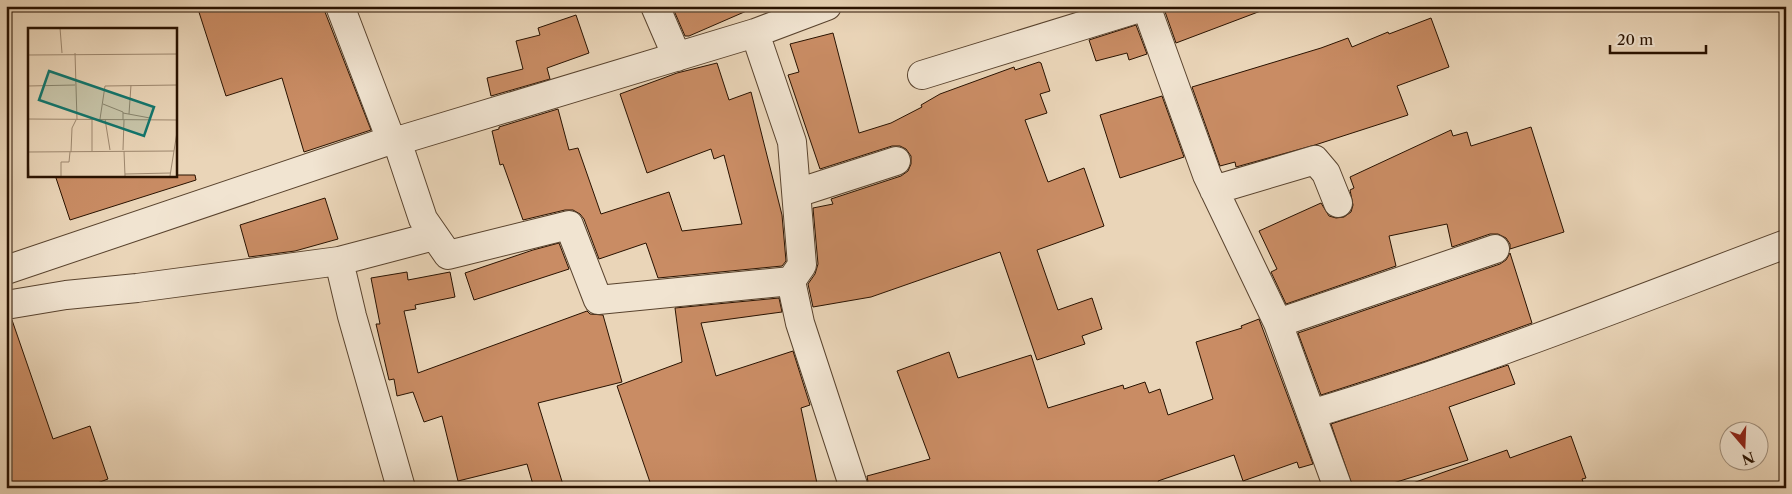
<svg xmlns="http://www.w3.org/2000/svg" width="1792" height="494" viewBox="0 0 1792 494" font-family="'Libre Caslon Text',serif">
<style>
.building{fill:#c98c64;stroke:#291200}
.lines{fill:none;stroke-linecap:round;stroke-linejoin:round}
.street-casing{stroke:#59432e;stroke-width:30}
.street{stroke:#f1e4d1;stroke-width:28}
.inset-road{fill:none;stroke:#9d876e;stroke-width:1}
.view{fill:#0f766e;fill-opacity:0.15;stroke:#0f766e;stroke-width:2.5}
.inset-edge{fill:none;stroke:#291200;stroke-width:2.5}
</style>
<rect width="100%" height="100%" fill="#ead5b8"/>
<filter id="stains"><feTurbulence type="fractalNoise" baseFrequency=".004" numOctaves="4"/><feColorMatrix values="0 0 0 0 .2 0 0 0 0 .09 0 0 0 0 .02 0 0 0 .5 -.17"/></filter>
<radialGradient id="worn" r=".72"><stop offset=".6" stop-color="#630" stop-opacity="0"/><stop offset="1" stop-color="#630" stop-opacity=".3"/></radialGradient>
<path class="building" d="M 197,6 L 325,6 L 325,12 L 371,130 L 304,152 L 282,78 L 226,96 Z
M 672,6 L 758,6 L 689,36 L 685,36 Z
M 1163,6 L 1265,6 L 1266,9 L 1176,43 Z
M 576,15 L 589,53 L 547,68 L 550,79 L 491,96 L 487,78 L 523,69 L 516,41 L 540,35 L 538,28 Z
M 1431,18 L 1449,67 L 1397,86 L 1408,115 L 1315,145 L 1236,167 L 1235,162 L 1220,166 L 1192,87 L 1321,48 L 1348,38 L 1352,47 L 1388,32 L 1389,34 Z
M 1136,25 L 1147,54 L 1129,60 L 1127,53 L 1096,61 L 1089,40 Z
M 833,33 L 859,133 L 891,123 L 922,107 L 921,105 L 940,94 L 1014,67 L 1015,70 L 1039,62 L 1041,63 L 1050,91 L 1040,94 L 1047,113 L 1025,120 L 1048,182 L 1084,168 L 1104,226 L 1037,250 L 1058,310 L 1092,298 L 1102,329 L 1082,336 L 1085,344 L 1037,360 L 1000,252 L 871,297 L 813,307 L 808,284 L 815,274 L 818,264 L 813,208 L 833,204 L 831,199 L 901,176 L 908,171 L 911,164 L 911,156 L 906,149 L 900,146 L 892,146 L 820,169 L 788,75 L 799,72 L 790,44 Z
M 717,63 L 729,100 L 751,92 L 782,215 L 786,261 L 782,266 L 658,278 L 646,243 L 599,259 L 584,219 L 580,214 L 573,210 L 565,210 L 523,220 L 503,164 L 500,165 L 492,131 L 499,129 L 499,127 L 558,109 L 569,150 L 578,148 L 601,214 L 669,192 L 682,231 L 742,224 L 724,155 L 714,159 L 711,149 L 647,173 L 620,94 L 677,73 Z
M 1162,96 L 1184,157 L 1120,178 L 1100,115 Z
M 1531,127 L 1564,232 L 1510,249 L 1510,244 L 1506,238 L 1498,234 L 1490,234 L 1452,247 L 1447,224 L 1389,236 L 1396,266 L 1286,304 L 1271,272 L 1277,269 L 1259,231 L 1321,203 L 1329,216 L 1336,218 L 1344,217 L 1351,212 L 1353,205 L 1350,190 L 1354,188 L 1350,177 L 1451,130 L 1453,136 L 1467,132 L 1471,146 Z
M 55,175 L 195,175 L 196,180 L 70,220 Z
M 325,198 L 338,239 L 295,251 L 249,257 L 240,225 Z
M 559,243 L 569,269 L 474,300 L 465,273 L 533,250 Z
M 1510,253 L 1532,323 L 1426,361 L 1321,395 L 1298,333 L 1500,264 L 1506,260 Z
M 407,272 L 408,280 L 450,272 L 455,297 L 415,305 L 416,309 L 404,311 L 418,373 L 587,311 L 590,314 L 603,315 L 622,382 L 538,403 L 564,488 L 534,488 L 527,464 L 458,481 L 442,416 L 424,422 L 413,392 L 397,396 L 394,379 L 389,380 L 376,324 L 380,324 L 371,278 Z
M 779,298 L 782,312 L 701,323 L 716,376 L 793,351 L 810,405 L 801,408 L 818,488 L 652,488 L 617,386 L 682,362 L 675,308 Z
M 1259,319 L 1313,464 L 1299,468 L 1297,462 L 1243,481 L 1234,455 L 1158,481 L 1161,488 L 869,488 L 867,476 L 930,459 L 897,371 L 949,352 L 958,378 L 1031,355 L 1048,408 L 1123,385 L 1124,389 L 1145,382 L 1149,393 L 1160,389 L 1168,415 L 1213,399 L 1196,342 L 1242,328 L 1241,326 Z
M 6,320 L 12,320 L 53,439 L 90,426 L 108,479 L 84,488 L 6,488 Z
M 1508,365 L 1515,384 L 1449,407 L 1468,460 L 1377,488 L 1353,488 L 1331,424 Z
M 1571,436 L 1586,478 L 1582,479 L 1585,488 L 1410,488 L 1410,484 L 1507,450 L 1510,458 Z"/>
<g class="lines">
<defs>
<path id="street" d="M 340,6 L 391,140
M 655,6 L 677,57
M 1146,6 L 1207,175 L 1278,323 L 1338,488
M 755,33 L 792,142 L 802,265 L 791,281 L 800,323 L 854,488
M 922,75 L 1146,6
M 397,141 L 423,219 L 448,255 L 569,225 L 598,300 L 791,281
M 1214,190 L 1315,160 L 1326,173 L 1338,203
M 797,193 L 896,161
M 339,261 L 352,316 L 401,488
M 6,270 L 391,140 L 397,141 L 755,33 L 827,6
M 6,305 L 66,295 L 137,288 L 339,261 L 434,236
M 1278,323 L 1495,249
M 1311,414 C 1472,366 1629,303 1786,244"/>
</defs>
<use href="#street" class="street-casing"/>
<use href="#street" class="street"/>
</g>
<g transform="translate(28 28)">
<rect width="149" height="149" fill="#ead5b8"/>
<path class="inset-road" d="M 32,0 L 34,25M 47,25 L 49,92M 0,27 L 149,26M 0,58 L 47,57M 75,76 L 95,84 L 95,92M 95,85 L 122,90M 101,86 L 103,57M 0,91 L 149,92M 64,91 L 64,123M 72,91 L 77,58 L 149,57M 77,91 L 82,122M 95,122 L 96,92M 96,123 L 97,148M 0,124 L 146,123M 0,124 L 1,148M 43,124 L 44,100 L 48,92M 97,146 L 143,145M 33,148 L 33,134 L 41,134 L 42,124M 142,148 L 149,104"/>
<path class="view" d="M 21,43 L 126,79 L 116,108 L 11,72 Z"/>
<rect width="149" height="149" class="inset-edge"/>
</g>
<rect width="1792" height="494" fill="none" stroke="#ead5b8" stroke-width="25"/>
<rect x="8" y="8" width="1777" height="479" fill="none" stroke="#291200" stroke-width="2.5"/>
<rect x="12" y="12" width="1767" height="469" fill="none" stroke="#291200"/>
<g transform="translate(1744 446) rotate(161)"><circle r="24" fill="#f1e4d1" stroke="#a1907d"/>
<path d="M0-4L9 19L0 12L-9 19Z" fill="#8f2418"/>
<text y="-8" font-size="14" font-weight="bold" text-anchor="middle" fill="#291200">N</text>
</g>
<path d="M1610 45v8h96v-8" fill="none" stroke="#291200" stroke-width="2.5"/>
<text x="1617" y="45" font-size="15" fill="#291200" stroke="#f1e4d1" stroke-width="4" paint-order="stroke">20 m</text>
<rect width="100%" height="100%" filter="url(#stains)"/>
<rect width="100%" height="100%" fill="url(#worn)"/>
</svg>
